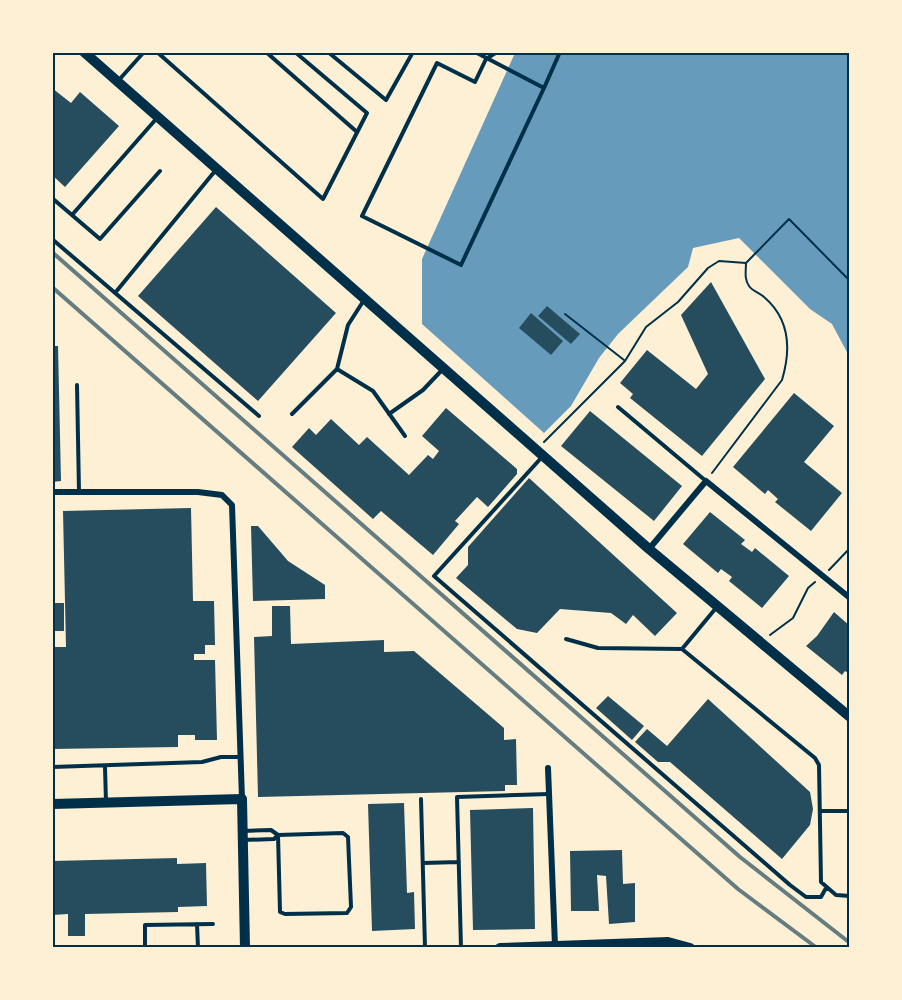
<svg xmlns="http://www.w3.org/2000/svg" width="902" height="1000" viewBox="0 0 902 1000" font-family="'Space Grotesk',sans-serif">
<style>
.water{fill:#669bbc}
.building{fill:#264d5e}
.lines{fill:none;stroke-linecap:round;stroke-linejoin:round}
.path{stroke:#003049;stroke-width:2}
.service{stroke:#003049;stroke-width:4}
.minor{stroke:#003049;stroke-width:6}
.tertiary{stroke:#003049;stroke-width:10}
.secondary{stroke:#003049;stroke-width:10}
.rail{stroke:#657d81;stroke-width:4}
.neatline{fill:none;stroke:#003049;stroke-width:2}
</style>
<rect width="100%" height="100%" fill="#fdf0d5"/>
<path class="water" d="M 515,53 L 849,53 L 849,356 L 832,324 L 810,309 L 739,238 L 693,248 L 688,267 L 618,334 L 599,358 L 571,406 L 544,433 L 422,324 L 422,259 Z"/>
<path class="building" d="M 52,88 L 71,103 L 80,92 L 119,126 L 65,187 L 52,175 Z
M 216,207 L 336,313 L 258,401 L 138,296 Z
M 711,282 L 765,379 L 702,456 L 630,398 L 633,394 L 620,383 L 647,350 L 696,389 L 708,374 L 681,315 Z
M 547,306 L 580,334 L 571,344 L 538,316 Z
M 531,313 L 563,341 L 551,355 L 519,328 Z
M 52,346 L 58,346 L 61,481 L 52,482 Z
M 794,393 L 834,426 L 804,462 L 842,493 L 811,531 L 775,502 L 778,499 L 768,490 L 765,494 L 733,467 Z
M 446,408 L 517,469 L 517,474 L 488,507 L 477,497 L 455,521 L 459,524 L 433,555 L 381,511 L 373,519 L 292,447 L 309,428 L 316,435 L 331,419 L 359,445 L 367,437 L 409,475 L 428,455 L 433,459 L 439,451 L 422,436 Z
M 590,411 L 682,486 L 654,521 L 561,446 Z
M 529,478 L 677,613 L 655,636 L 633,615 L 626,624 L 611,613 L 560,609 L 537,633 L 517,629 L 456,578 L 468,565 L 468,547 Z
M 191,508 L 193,601 L 214,601 L 215,645 L 205,645 L 205,654 L 194,654 L 194,660 L 215,660 L 217,740 L 195,740 L 195,735 L 178,735 L 178,747 L 52,749 L 52,647 L 66,647 L 63,511 Z
M 710,512 L 745,540 L 741,544 L 752,552 L 755,548 L 789,576 L 762,608 L 729,581 L 732,577 L 721,569 L 718,573 L 683,544 Z
M 251,526 L 258,526 L 288,561 L 325,585 L 325,599 L 253,601 Z
M 52,603 L 64,603 L 64,631 L 52,631 Z
M 272,606 L 290,606 L 291,644 L 384,640 L 384,652 L 414,651 L 504,728 L 504,740 L 516,739 L 517,785 L 505,785 L 505,791 L 258,797 L 254,637 L 272,636 Z
M 834,612 L 850,626 L 850,674 L 845,671 L 842,675 L 806,646 L 817,636 Z
M 608,696 L 644,726 L 632,740 L 596,708 Z
M 708,699 L 810,792 L 813,809 L 810,825 L 782,859 L 670,762 L 658,762 L 635,742 L 647,729 L 667,746 Z
M 404,803 L 407,893 L 414,892 L 415,929 L 372,931 L 368,804 Z
M 533,808 L 535,929 L 473,930 L 470,810 Z
M 622,850 L 623,884 L 635,883 L 635,922 L 609,924 L 606,876 L 597,875 L 599,911 L 571,911 L 570,851 Z
M 177,858 L 177,864 L 206,863 L 207,906 L 178,907 L 178,912 L 85,914 L 85,936 L 68,936 L 68,914 L 52,915 L 52,861 Z"/>
<g class="lines">
<path class="path" d="M 746,263 L 789,219 L 850,281
M 565,314 L 624,360
M 544,442 L 625,361 L 646,327 L 678,302 L 708,268 L 719,261 L 746,263 C 746,271 744,279 749,286 C 752,291 760,293 764,297 C 790,319 791,350 782,380 L 712,473
M 829,570 L 850,548
M 770,635 L 793,618 L 808,588 L 815,582"/>
<path class="service" d="M 157,52 L 323,199 L 367,113 L 295,52
M 266,52 L 357,132
M 328,52 L 386,100 L 413,52
M 475,52 L 544,88 L 560,52
M 497,52 L 486,59 L 475,82 L 437,63 L 362,216 L 461,265 L 544,88
M 118,81 L 144,52
M 52,198 L 100,239 L 160,171
M 72,215 L 157,118
M 52,239 L 259,416
M 115,293 L 215,171
M 337,369 L 373,391 L 405,436
M 77,385 L 79,492
M 618,407 L 706,481
M 292,414 L 337,369 L 348,325 L 364,300
M 389,414 L 423,390 L 442,370
M 542,457 L 434,576 L 790,885 L 806,897 L 821,897 L 826,888
M 716,608 L 682,649 L 815,758 L 819,765 L 821,882 L 836,895 L 850,896
M 566,639 L 598,648 L 682,649
M 52,767 L 202,762 L 221,757 L 240,757
M 105,767 L 106,802
M 421,799 L 425,948
M 820,811 L 850,811
M 343,833 L 348,837 L 351,907 L 347,913 L 285,914 L 280,912 L 278,835 Z
M 243,840 L 274,839 L 278,835 L 271,830 L 243,831
M 423,863 L 459,862
M 197,924 L 198,948
M 145,948 L 145,925 L 213,924
M 461,948 L 457,797 L 549,794"/>
<path class="minor" d="M 52,492 L 198,492 L 222,495 L 232,505 L 242,799
M 649,549 L 706,481 L 850,598
M 548,768 L 555,946"/>
<path class="tertiary" d="M 52,804 L 242,799 L 245,948
M 500,948 L 668,942 L 690,948"/>
<path class="secondary" d="M 84,52 L 649,549 L 850,717"/>
<path class="rail" d="M 52,252 L 740,857 L 850,943
M 52,287 L 738,889 L 817,948"/>
</g>
<rect width="902" height="1000" fill="none" stroke="#fdf0d5" stroke-width="108"/>
<rect x="54" y="54" width="794" height="892" class="neatline"/>
</svg>
